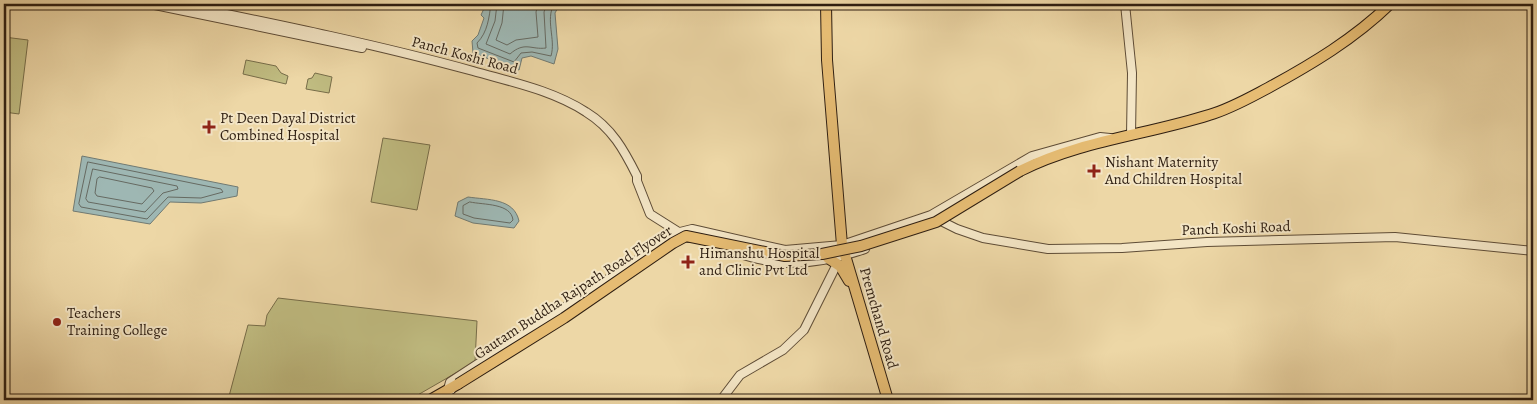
<svg xmlns="http://www.w3.org/2000/svg" width="1537" height="404" viewBox="0 0 1537 404" font-family="Alegreya,serif">
<style>
.green{fill:#c0bc81;stroke:#776d49}
.water{fill:#9eb7b3;stroke:#717a72}
.lines{fill:none;stroke-linecap:round;stroke-linejoin:round}
.shore{stroke:#666a62;stroke-width:1}
.tertiary-casing{stroke:#5e4c36;stroke-width:10}
.trunk-casing{stroke:#2e1e11;stroke-width:12}
.tertiary{stroke:#f3e5c5;stroke-width:8}
.trunk{stroke:#e6bc73;stroke-width:10}
.trunk-bridge-casing{stroke:#2e1e11;stroke-width:12;stroke-linecap:butt}
.trunk-bridge{stroke:#e6bc73;stroke-width:10}
.poi-dot{fill:#8f2418;stroke:#f3e5c5;stroke-width:2}
.labels{text-anchor:middle;stroke-width:4;stroke-linejoin:round;paint-order:stroke}
.street-label{font-size:15px;fill:#2e1e11;stroke:#f3e5c5}
.poi-label{font-size:15px;fill:#2e1e11;stroke:#f3e5c5;text-anchor:start}
</style>
<rect width="100%" height="100%" fill="#edd7a6"/>
<filter id="stains"><feTurbulence type="fractalNoise" baseFrequency=".004" numOctaves="4"/><feColorMatrix values="0 0 0 0 .2 0 0 0 0 .09 0 0 0 0 .02 0 0 0 .5 -.17"/></filter>
<radialGradient id="worn" r=".72"><stop offset=".6" stop-color="#630" stop-opacity="0"/><stop offset="1" stop-color="#630" stop-opacity=".3"/></radialGradient>
<path class="green" d="M 4,37 L 28,40 L 19,114 L 4,112 Z
M 246,60 L 276,66 L 281,73 L 288,76 L 286,84 L 243,74 Z
M 315,73 L 332,77 L 329,93 L 306,89 L 308,79 L 312,78 Z
M 383,138 L 430,145 L 417,210 L 371,202 Z
M 278,298 L 477,321 L 475,362 L 409,400 L 228,400 L 248,325 L 265,326 L 267,315 Z"/>
<path class="water" d="M 486,4 L 560,4 L 555,13 L 558,49 L 554,64 L 531,56 L 522,58 L 519,70 L 473,53 L 472,41 L 478,35 L 484,18 L 481,15 Z
M 82,156 L 238,187 L 237,196 L 201,203 L 170,202 L 150,224 L 73,211 Z
M 468,197 C 488,200 514,198 519,221 L 514,228 L 473,223 L 455,216 L 458,202 Z"/>
<g class="lines">
<path class="shore" d="M 491,4 C 489,17 488,32 477,43 L 478,48 L 514,62 L 521,53 L 532,52 L 551,56 C 556,39 545,20 554,4
M 497,4 L 495,21 L 486,44 L 510,54 C 525,41 531,50 546,48 L 544,12 L 547,4
M 504,4 L 502,23 L 496,40 L 507,45 L 516,40 L 538,37 L 536,12 L 538,4
M 88,162 L 221,189 L 223,192 L 201,198 L 168,197 L 147,219 L 81,207 L 79,204 Z
M 93,169 L 177,186 L 178,189 L 163,193 L 145,212 L 88,202 L 86,199 Z
M 100,177 L 152,188 L 154,191 L 142,204 L 97,196 L 95,193 L 97,179 Z
M 470,202 C 484,205 511,203 513,220 L 510,223 L 474,218 L 463,214 L 463,206 Z"/>
<defs>
<path id="tertiary" d="M 150,4 L 362,48
M 178,4 C 276,24 375,44 473,71 C 511,82 552,90 586,112 C 612,128 624,150 637,176 L 637,181 L 650,214 L 688,238
M 1125,4 L 1132,73 L 1131,135
M 935,218 L 957,229 L 983,238 L 1048,249 L 1122,248 L 1207,242 L 1395,237 L 1533,251
M 713,246 C 737,253 764,263 789,263 C 814,263 842,257 865,249
M 451,390 L 448,389 L 450,382 L 680,232 L 692,229 L 785,250 L 842,245 L 931,215 L 1032,156 L 1100,137 L 1110,138
M 721,400 L 740,375 L 783,350 L 804,330 L 837,264"/>
<path id="trunk" d="M 826,4 L 827,60 L 842,245 L 888,400
M 1020,171 C 1079,141 1146,135 1209,115 C 1230,109 1249,98 1268,88 C 1312,64 1354,39 1390,4
M 828,258 L 840,266 L 849,281
M 430,400 L 458,384"/>
</defs>
<use href="#tertiary" class="tertiary-casing"/>
<use href="#trunk" class="trunk-casing"/>
<use href="#tertiary" class="tertiary"/>
<use href="#trunk" class="trunk"/>
<defs>
<path id="trunk-bridge" d="M 458,384 L 564,318 L 673,243 L 686,236 L 785,256 L 822,254 L 861,246 L 936,222 L 1020,171"/>
</defs>
<use href="#trunk-bridge" class="trunk-bridge-casing"/>
<use href="#trunk-bridge" class="trunk-bridge"/>
</g>
<g class="poi-dot">
<path d="M206.5 119.5h5v5h5v5h-5v5h-5v-5h-5v-5h5z"/>
<path d="M1091.5 163.5h5v5h5v5h-5v5h-5v-5h-5v-5h5z"/>
<path d="M685.5 254.5h5v5h5v5h-5v5h-5v-5h-5v-5h5z"/>
<circle cx="57" cy="322" r="5"/>
</g>
<g class="labels">
<g class="street-label">
<text transform="translate(465 55) rotate(15)" y="5">Panch Koshi Road</text>
<text transform="translate(1236 228) rotate(-2)" y="5">Panch Koshi Road</text>
<text transform="translate(573 292) rotate(-33)" y="5">Gautam Buddha Rajpath Road Flyover</text>
<text transform="translate(879 318) rotate(74)" y="5">Premchand Road</text>
</g>
<g class="poi-label">
<text x="220" y="123">Pt Deen Dayal District<tspan x="220" dy="17">Combined Hospital</tspan></text>
<text x="1105" y="167">Nishant Maternity<tspan x="1105" dy="17">And Children Hospital</tspan></text>
<text x="699" y="258">Himanshu Hospital<tspan x="699" dy="17">and Clinic Pvt Ltd</tspan></text>
<text x="67" y="318">Teachers<tspan x="67" dy="17">Training College</tspan></text>
</g>
</g>
<rect width="1537" height="404" fill="none" stroke="#edd7a6" stroke-width="20"/>
<rect x="5" y="5" width="1527" height="394" fill="none" stroke="#2e1e11" stroke-width="2.5"/>
<rect x="10" y="10" width="1517" height="384" fill="none" stroke="#2e1e11"/>
<rect width="100%" height="100%" filter="url(#stains)"/>
<rect width="100%" height="100%" fill="url(#worn)"/>
</svg>
